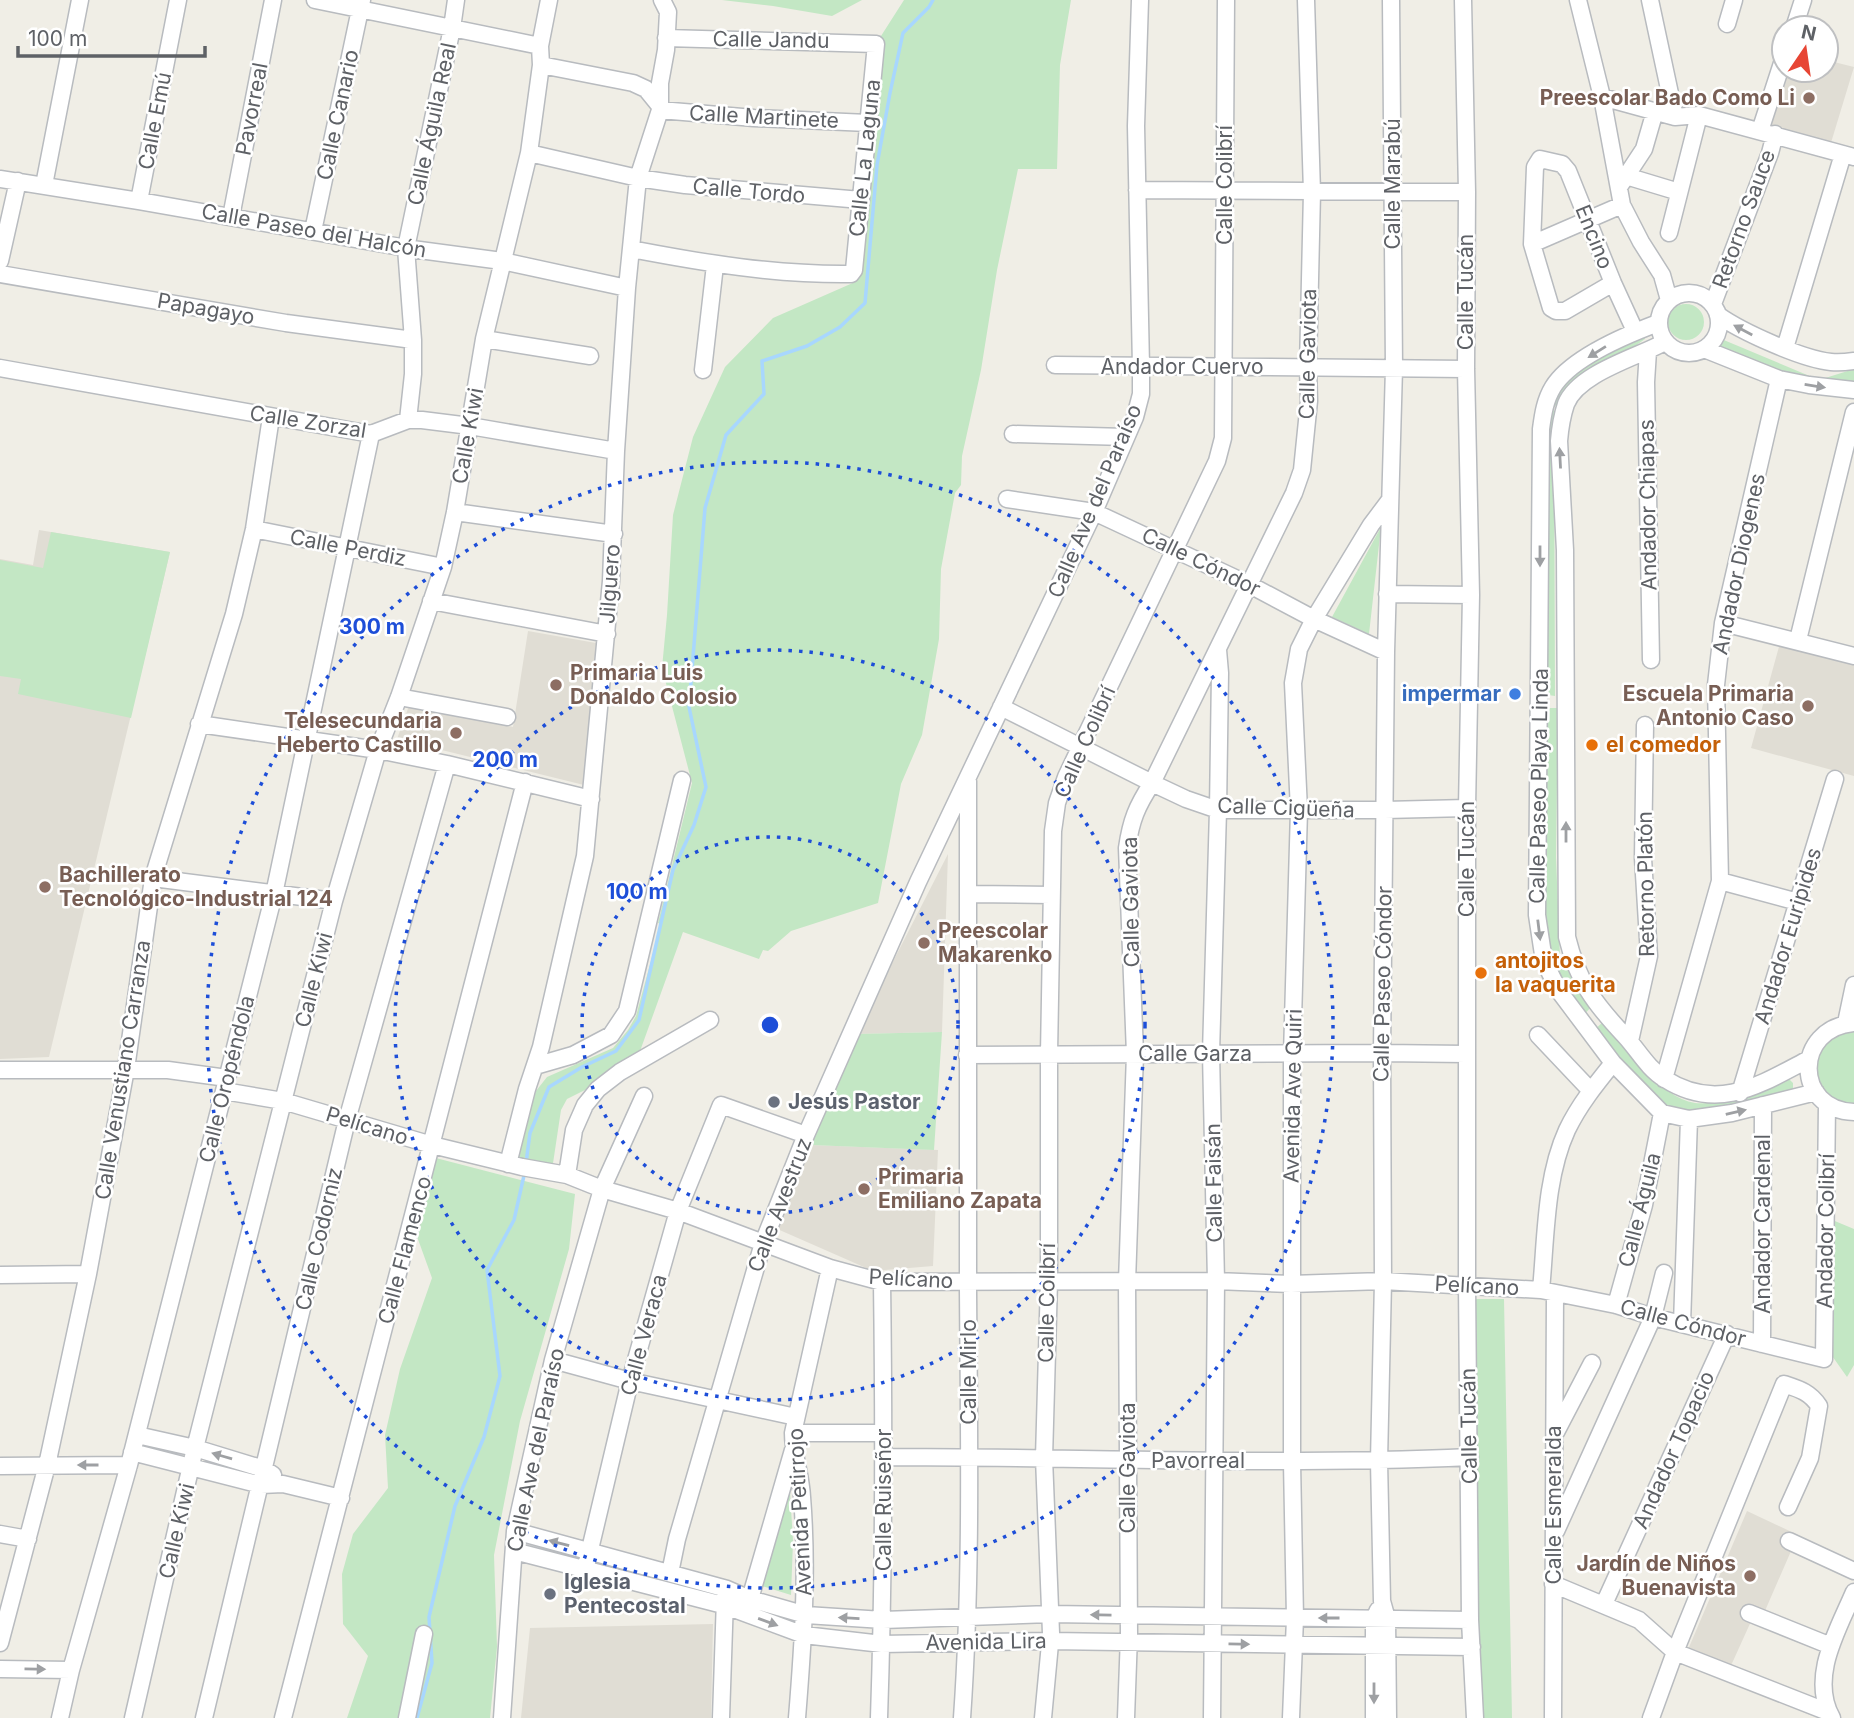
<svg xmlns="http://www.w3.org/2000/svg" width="1854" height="1718" viewBox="0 0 1854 1718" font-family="Inter,sans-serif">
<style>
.education{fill:#e0ddd4}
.green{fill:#c3e7c4}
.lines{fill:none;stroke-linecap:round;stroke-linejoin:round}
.stream{stroke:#a8d7fe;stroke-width:3.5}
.minor-casing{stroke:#b8bbbf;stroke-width:19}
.minor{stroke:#fff;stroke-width:16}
.oneway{fill:#9ea0a3}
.ring{fill:none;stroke:#1d4ed8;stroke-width:3.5;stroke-dasharray:3.5 7}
.education-dot{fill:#8d6e63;stroke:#fff;stroke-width:2.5}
.shop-dot{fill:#3f7fe0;stroke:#fff;stroke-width:2.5}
.food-dot{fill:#e8710a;stroke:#fff;stroke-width:2.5}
.worship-dot{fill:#6b7280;stroke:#fff;stroke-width:2.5}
.labels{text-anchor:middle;stroke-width:5;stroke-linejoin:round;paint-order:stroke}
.street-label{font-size:21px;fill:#5e6166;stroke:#fff}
.education-label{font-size:21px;font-weight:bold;fill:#785e54;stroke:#fff;text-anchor:end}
.shop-label{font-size:21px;font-weight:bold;fill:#366cbe;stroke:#fff;text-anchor:end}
.food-label{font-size:21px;font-weight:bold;fill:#c56008;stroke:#fff;text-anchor:start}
.worship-label{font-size:21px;font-weight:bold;fill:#5b616d;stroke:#fff;text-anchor:start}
.centre{fill:#1d4ed8;stroke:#fff;stroke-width:3.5}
.ring-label{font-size:21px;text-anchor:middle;font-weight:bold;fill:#1d4ed8;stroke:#fff;stroke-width:5;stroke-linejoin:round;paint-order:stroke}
</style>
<rect width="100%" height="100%" fill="#f0eee6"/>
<path class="education" d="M 1826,60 L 1854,67 L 1830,146 L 1763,125 L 1784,70 L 1826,70 Z
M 39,530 L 170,552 L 49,1057 L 0,1059 L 0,559 L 33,565 Z
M 528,631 L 596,643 L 584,785 L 397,739 L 410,703 L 513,727 Z
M 1780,643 L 1854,664 L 1854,776 L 1751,748 Z
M 948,854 L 942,1032 L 856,1034 Z
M 811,1145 L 938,1150 L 933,1266 L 873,1271 L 775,1228 Z
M 1747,1511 L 1798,1535 L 1761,1620 L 1753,1617 L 1729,1670 L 1687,1652 Z
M 713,1624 L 711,1718 L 521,1718 L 530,1628 Z"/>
<path class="green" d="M 722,0 L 862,0 L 832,16 L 773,6 Z
M 904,0 L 1071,0 L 1060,65 L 1057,169 L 1018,169 L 997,270 L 981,370 L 962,456 L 961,485 L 955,493 L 941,569 L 939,639 L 922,735 L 901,784 L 878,903 L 791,931 L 768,951 L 763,950 L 759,959 L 683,932 L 635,1065 L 567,1099 L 561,1110 L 552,1170 L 521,1165 L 518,1155 L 536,1091 L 547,1077 L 613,1048 L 628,1030 L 636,1016 L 661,924 L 658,923 L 692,783 L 662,668 L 667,615 L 673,515 L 693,437 L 725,367 L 773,318 L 855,282 L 881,36 Z
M1668 322a18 18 0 1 1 36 0a18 18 0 1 1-36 0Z
M 1643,331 L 1645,339 L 1621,356 L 1595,367 L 1554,407 L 1555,696 L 1548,695 L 1542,433 L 1554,388 L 1587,361 Z
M 1719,338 L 1819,380 L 1854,369 L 1854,385 C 1803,388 1757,367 1711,348 Z
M 1381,527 L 1369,634 L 1332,617 Z
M 51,532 L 170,552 L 131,718 L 18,694 L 21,679 L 0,676 L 0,560 L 43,568 Z
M 1541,708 L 1558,708 L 1556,857 L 1560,957 L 1592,1006 L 1581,1018 L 1552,972 L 1544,939 L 1546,734 Z
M 1604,1021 C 1625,1046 1660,1098 1695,1103 C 1718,1106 1766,1087 1789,1079 L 1793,1083 L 1793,1093 L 1729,1112 L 1670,1114 L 1591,1033 Z
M 1854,1030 L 1854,1104 C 1849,1103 1842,1103 1838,1101 C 1801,1085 1814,1036 1854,1030 Z
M 942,1032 L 934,1150 L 811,1145 L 856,1034 Z
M 432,1157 L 575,1194 L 569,1249 L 520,1421 L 494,1555 L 497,1647 L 490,1718 L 347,1718 L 368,1656 L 343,1624 L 342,1574 L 353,1534 L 388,1488 L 385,1435 L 400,1369 L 432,1278 L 415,1231 Z
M 1830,1219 L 1854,1229 L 1854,1365 L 1847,1377 L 1830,1353 Z
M 1476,1299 L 1504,1299 L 1512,1718 L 1475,1718 Z
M 789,1475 L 793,1541 L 791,1595 L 759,1585 Z"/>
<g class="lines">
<path class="stream" d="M 526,1163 L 530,1133 L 549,1087 L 582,1067 L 616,1051 L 639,1020 L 673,870 L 694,825 L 706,787 L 689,707 L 705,508 L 726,435 L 764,394 L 762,361 L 807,346 L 840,327 L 865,303 L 877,165 L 890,93 L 903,33 L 929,7 L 933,0
M 417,1718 L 432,1663 L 429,1617 L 455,1506 L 484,1437 L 500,1376 L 487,1270 L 514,1220 L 525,1171"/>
<defs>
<path id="minor" d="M 315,0 L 540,46
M 1463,0 L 1467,192 L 1466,369 L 1471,595 L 1467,808 L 1467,1285 L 1470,1620 L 1475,1718
M 1578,0 L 1602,97 L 1622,205 L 1641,242 L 1662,275 L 1669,300
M 1650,0 L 1675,117
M 1727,24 L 1734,0
M 1794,28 L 1803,0
M 541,65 L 633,83 L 646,89 L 659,105
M 1602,97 L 1675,117 L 1699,115 L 1854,157
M 660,110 L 754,118 L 868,123
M 1760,131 L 1784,57
M 529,153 L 638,178 L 685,185 L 861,200
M 1626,176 L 1679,192
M 0,179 L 139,201 L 412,249 L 502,261 L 627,288
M 44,185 L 80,0
M 1619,187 L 1644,149 L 1655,111
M 1137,190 L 1467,192
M 139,201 L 178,0
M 231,217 L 273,0
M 313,231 L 362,0
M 1669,233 L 1699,115
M 1532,244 L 1622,205
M 631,249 C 704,263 776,275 851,274 L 854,270 L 876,44 L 666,38
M 0,261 L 18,181
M 0,274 L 286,323 L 413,340
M 1613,283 L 1565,311 L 1556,311 L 1551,308 L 1532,244 L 1535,167 L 1540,159 L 1562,164 L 1568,171 L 1613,283 L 1635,331
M1659 323a30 30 0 1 1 60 0a30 30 0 1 1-60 0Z
M 1713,304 L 1770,153 L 1775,134
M 1718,315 C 1742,332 1802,359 1831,362 C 1839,363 1847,362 1854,361
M 1658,323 C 1626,335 1571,358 1553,387 C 1545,400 1543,414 1541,429 L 1537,915 L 1544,961 L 1559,991 L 1613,1063 L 1662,1113 L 1689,1119 L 1732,1113 L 1816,1092
M 484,339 L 590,356
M 1665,342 C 1638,357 1578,373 1566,404 C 1562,416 1560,429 1559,441 L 1565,550 L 1567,937 C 1578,982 1594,1003 1625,1036 C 1638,1050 1648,1069 1665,1079 C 1718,1113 1761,1084 1809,1059
M 1785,348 L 1843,154
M 1704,349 L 1779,379 L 1809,385 L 1854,390
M 1648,351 L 1646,382 L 1651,660
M 1055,365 L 1466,369
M 0,368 L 371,434 L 408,420 L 422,420 L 470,426 L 616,451
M 703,370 L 715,265
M 408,420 L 413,374 L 413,340 L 406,248 L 452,28 L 456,0
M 1013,434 L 1126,437
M 1007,499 L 1094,512 L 1250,585 L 1314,619 L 1386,652
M 455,512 L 614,534
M 254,529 L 443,567
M 1387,594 L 1471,595
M 431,601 L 607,634
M 1723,623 L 1854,656
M 1798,640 L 1854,412
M 399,697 L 507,717
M 1001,707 L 1152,783 L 1186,799 L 1218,810 L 1385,810 L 1467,808
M 199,724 L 378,750 L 447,764 L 591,799
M 153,878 L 334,901
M 1720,881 L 1798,902
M 968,894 L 1051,895
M 1846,1023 L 1854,985
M 1854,1023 C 1793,1028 1794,1110 1854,1112
M 1538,1035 L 1591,1091
M 1630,1041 L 1649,956 L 1643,858 L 1645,725
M 967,1055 L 1382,1053 L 1466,1054
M 535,1066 L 573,1055 L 611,1035 L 627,1011 L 682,780
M 0,1070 L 168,1070 L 227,1078
M 1664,1079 L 1720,881 L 1716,685 L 1723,623 L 1779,379
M 224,1091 L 283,1101 L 432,1145 L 522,1167 L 567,1175 L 602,1189 L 678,1211 L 830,1268 L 882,1282 L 1216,1281 L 1291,1284 L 1383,1281 L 1541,1290 L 1616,1305 L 1653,1317 L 1824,1359 L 1827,1104
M 1740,1093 L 1835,779
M 508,1164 L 527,1089 L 541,1047 L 585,856 L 611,581 L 616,451 L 627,288 L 638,178 L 660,110 L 660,83 L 666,50 L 668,12 L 662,0
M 567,1175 L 574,1130 L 585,1105 L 598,1089 L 620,1072 L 710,1020
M 0,1275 L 88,1274
M 1541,1290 C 1546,1238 1545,1178 1567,1130 C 1579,1105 1596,1084 1613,1063
M 1616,1305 L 1644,1205 L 1662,1113
M 1682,1324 L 1689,1119
M 1762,1344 L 1763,1105
M 553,1360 L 630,1381 L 796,1417
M 1556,1432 L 1592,1363
M 793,1433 L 884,1433
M 137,1435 L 195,1448 L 264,1469 L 273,1475
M 132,1452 L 261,1485 L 283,1484 L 341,1498
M 885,1457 C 1080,1457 1275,1466 1470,1457
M 0,1466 L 129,1465
M 515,1531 L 727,1589 L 750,1599 L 806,1615 L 883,1620 L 1050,1614 L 1470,1620
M 1556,1531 L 1653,1317 L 1664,1273
M 0,1534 L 28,1539
M 1789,1541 L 1854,1571
M 514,1551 L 723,1605 L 804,1635 L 882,1644 L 1050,1641 L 1472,1647
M 587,1562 L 630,1381 L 678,1211 L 721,1105 L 806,1135
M 670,1573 L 677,1539 L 763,1243 L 806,1135 L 918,882 L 1094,512 L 1135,417 L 1141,394 L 1141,367 L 1136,126 L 1140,0
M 1553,1584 L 1639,1620 L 1675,1652 L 1828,1712
M 750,1599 L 793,1450
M 1604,1604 L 1727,1334
M 1749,1613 L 1831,1646
M 0,1643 L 47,1465 L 88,1274 L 126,1069 L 153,878 L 234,614 L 254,529 L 271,417
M 0,1669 L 71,1670
M 60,1718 L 71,1670 L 129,1465 L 274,894 L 371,434
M 133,1718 L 195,1448 L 334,901 L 378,750 L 399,697 L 443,567 L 455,512 L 484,339 L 529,153 L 541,65 L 540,46 L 549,0
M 204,1718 L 347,1120 L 447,764
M 283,1718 L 525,782
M 407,1718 L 424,1634
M 502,1718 L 515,1531 L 553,1360 L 602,1189 L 644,1096
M 721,1718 L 725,1598
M 797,1718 C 803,1644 808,1571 802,1497 C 801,1475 793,1455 793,1433 L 830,1268
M 879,1718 C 884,1572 884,1427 882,1282
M 962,1718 C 972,1576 969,1432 968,1289 C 968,1120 968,950 968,781
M 1043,1718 L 1051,1633 L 1044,1458 L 1049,1281 L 1049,1054 L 1053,831 L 1057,803 L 1066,777 L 1217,461 L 1223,438 L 1226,0
M 1126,1718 L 1129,1635 L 1127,1282 L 1135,1054 L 1127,848 C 1131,820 1137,806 1152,783 L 1294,493 L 1302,470 L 1309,401 L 1308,367 L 1312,192 L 1306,0
M 1212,1718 L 1216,1281 L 1211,1053 L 1218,810 L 1220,673 L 1218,650
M 1291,1718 L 1295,1618 L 1292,1462 L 1292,1055 L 1299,810 L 1293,683 L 1299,649 L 1314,619 L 1371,525 L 1389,501
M 1374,1718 L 1374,1619 L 1378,1610
M 1388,1718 L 1387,1619 L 1382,1601 L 1379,1461 L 1383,1281 L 1382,1053 L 1386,652 L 1394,368 L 1391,0
M 1553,1718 L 1555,1293
M 1651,1718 L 1675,1652 L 1784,1384 C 1799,1389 1810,1392 1819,1406 L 1810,1458 L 1788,1507
M 1832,1718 C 1809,1677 1838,1630 1854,1592"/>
</defs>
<use href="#minor" class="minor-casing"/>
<use href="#minor" class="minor"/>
</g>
<defs><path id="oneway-solid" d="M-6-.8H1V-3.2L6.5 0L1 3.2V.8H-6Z" transform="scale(1.75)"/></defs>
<g class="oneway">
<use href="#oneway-solid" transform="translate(1743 330) rotate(-152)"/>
<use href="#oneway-solid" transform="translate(1597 352) rotate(148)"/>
<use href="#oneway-solid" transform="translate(1815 386) rotate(9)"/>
<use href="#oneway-solid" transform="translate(1560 458) rotate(-93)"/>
<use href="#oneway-solid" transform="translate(1540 556) rotate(90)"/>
<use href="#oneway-solid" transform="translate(1566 832) rotate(-90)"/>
<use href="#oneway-solid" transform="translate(1539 930) rotate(83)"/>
<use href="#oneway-solid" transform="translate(1736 1112) rotate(-13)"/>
<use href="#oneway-solid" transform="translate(222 1456) rotate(-164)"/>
<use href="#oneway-solid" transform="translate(88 1465) rotate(180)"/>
<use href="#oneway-solid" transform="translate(559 1543) rotate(-165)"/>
<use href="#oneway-solid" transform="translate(1101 1615) rotate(-179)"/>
<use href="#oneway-solid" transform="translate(849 1618) rotate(-177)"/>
<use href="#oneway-solid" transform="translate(1329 1618) rotate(-180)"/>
<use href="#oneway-solid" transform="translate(768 1622) rotate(20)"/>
<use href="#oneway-solid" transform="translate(1239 1644) rotate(1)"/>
<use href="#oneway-solid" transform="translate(35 1669) rotate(1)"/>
<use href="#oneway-solid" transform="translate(1374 1693) rotate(90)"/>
</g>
<g class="ring">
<circle cx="770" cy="1025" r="188"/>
<circle cx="770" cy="1025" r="375"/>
<circle cx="770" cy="1025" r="563"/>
</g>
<g class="education-dot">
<circle cx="1809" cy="98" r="7"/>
<circle cx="556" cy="685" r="7"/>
<circle cx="1808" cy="706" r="7"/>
<circle cx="456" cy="733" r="7"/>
<circle cx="45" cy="887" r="7"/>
<circle cx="924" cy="943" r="7"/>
<circle cx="864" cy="1189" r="7"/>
<circle cx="1750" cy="1576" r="7"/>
</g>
<circle class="shop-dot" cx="1515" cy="694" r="7"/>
<g class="food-dot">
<circle cx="1592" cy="745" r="7"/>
<circle cx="1481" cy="973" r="7"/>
</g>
<g class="worship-dot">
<circle cx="774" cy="1102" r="7"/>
<circle cx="550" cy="1594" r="7"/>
</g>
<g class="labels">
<g class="street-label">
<text transform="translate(771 40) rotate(1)" y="7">Calle Jandu</text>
<text transform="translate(252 109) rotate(-79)" y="7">Pavorreal</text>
<text transform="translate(338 115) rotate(-78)" y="7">Calle Canario</text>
<text transform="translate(764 117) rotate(3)" y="7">Calle Martinete</text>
<text transform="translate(155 121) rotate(-79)" y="7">Calle Emú</text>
<text transform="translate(432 124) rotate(-78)" y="7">Calle Águila Real</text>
<text transform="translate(865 158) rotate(-84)" y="7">Calle La Laguna</text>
<text transform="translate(1393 184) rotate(-90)" y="7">Calle Marabú</text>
<text transform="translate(1225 185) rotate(-90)" y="7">Calle Colibrí</text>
<text transform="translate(749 191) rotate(5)" y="7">Calle Tordo</text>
<text transform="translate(1744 219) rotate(-70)" y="7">Retorno Sauce</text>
<text transform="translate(314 231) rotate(10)" y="7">Calle Paseo del Halcón</text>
<text transform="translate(1594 237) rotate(68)" y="7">Encino</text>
<text transform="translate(1466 292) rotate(-90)" y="7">Calle Tucán</text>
<text transform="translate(206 309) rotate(10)" y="7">Papagayo</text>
<text transform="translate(1308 354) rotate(-89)" y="7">Calle Gaviota</text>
<text x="1182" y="374">Andador Cuervo</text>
<text transform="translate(308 422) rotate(9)" y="7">Calle Zorzal</text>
<text transform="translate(468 436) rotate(-80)" y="7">Calle Kiwi</text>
<text transform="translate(1095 501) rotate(-67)" y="7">Calle Ave del Paraíso</text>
<text transform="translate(1648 505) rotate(-91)" y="7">Andador Chiapas</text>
<text transform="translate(348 548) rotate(11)" y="7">Calle Perdiz</text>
<text transform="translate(1201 562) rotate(26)" y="7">Calle Cóndor</text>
<text transform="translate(1739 564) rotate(-78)" y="7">Andador Diogenes</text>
<text transform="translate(610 584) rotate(-86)" y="7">Jilguero</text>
<text transform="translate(1085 742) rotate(-66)" y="7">Calle Colibrí</text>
<text transform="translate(1539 786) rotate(-89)" y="7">Calle Paseo Playa Linda</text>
<text transform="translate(1286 808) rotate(2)" y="7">Calle Cigüeña</text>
<text transform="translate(1467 859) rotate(-90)" y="7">Calle Tucán</text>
<text transform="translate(1646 884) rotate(-91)" y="7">Retorno Platón</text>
<text transform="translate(1131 902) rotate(-91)" y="7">Calle Gaviota</text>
<text transform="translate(1788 936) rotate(-73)" y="7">Andador Euripides</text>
<text transform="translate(314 980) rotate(-76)" y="7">Calle Kiwi</text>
<text transform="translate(1383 984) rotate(-89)" y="7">Calle Paseo Cóndor</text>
<text x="1195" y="1061">Calle Garza</text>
<text transform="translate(123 1070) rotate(-81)" y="7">Calle Venustiano Carranza</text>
<text transform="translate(227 1079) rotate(-76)" y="7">Calle Oropéndola</text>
<text transform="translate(1293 1096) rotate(-89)" y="7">Avenida Ave Quiri</text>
<text transform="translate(367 1126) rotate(17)" y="7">Pelícano</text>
<text transform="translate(1214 1183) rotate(-91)" y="7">Calle Faisán</text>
<text transform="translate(780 1205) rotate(-69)" y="7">Calle Avestruz</text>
<text transform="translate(1640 1210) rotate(-76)" y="7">Calle Águila</text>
<text transform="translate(1763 1224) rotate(-90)" y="7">Andador Cardenal</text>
<text transform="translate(1826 1231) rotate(-89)" y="7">Andador Colibrí</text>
<text transform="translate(319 1239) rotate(-77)" y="7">Calle Codorniz</text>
<text transform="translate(405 1250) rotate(-75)" y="7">Calle Flamenco</text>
<text transform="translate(911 1279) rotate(3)" y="7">Pelícano</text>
<text transform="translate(1477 1286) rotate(3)" y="7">Pelícano</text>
<text transform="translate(1047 1303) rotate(-89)" y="7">Calle Colibrí</text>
<text transform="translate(1683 1323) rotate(15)" y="7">Calle Cóndor</text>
<text transform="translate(644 1335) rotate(-75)" y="7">Calle Veraca</text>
<text transform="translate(969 1372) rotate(-90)" y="7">Calle Mirlo</text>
<text transform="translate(1469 1426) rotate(-91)" y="7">Calle Tucán</text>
<text transform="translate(536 1450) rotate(-78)" y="7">Calle Ave del Paraíso</text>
<text transform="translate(1674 1450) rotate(-66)" y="7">Andador Topacio</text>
<text x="1198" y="1468">Pavorreal</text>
<text transform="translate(1128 1468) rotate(-90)" y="7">Calle Gaviota</text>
<text transform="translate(884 1500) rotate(-90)" y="7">Calle Ruiseñor</text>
<text transform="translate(1554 1505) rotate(-90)" y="7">Calle Esmeralda</text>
<text transform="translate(800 1512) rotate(-93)" y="7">Avenida Petirrojo</text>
<text transform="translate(177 1531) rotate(-77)" y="7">Calle Kiwi</text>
<text transform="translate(986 1642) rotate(-1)" y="7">Avenida Lira</text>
</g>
<g class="education-label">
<text x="1795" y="105">Preescolar Bado Como Li</text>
<text x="570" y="680" text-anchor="start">Primaria Luis<tspan x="570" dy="24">Donaldo Colosio</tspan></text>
<text x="1794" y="701">Escuela Primaria<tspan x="1794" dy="24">Antonio Caso</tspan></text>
<text x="442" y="728">Telesecundaria<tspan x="442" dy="24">Heberto Castillo</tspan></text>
<text x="59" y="882" text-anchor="start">Bachillerato<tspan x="59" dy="24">Tecnológico-Industrial 124</tspan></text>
<text x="938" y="938" text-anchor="start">Preescolar<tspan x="938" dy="24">Makarenko</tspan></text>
<text x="878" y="1184" text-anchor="start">Primaria<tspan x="878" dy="24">Emiliano Zapata</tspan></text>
<text x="1736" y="1571">Jardín de Niños<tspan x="1736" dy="24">Buenavista</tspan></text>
</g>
<g class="shop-label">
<text x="1501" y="701">impermar</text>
</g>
<g class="food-label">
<text x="1606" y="752">el comedor</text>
<text x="1495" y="968">antojitos<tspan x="1495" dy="24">la vaquerita</tspan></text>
</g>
<g class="worship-label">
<text x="788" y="1109">Jesús Pastor</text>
<text x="564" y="1589">Iglesia<tspan x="564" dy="24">Pentecostal</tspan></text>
</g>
</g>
<circle cx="770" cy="1025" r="10" class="centre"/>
<g class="ring-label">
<text x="372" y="634">300 m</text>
<text x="505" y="767">200 m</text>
<text x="637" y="899">100 m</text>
</g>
<g transform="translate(1805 49) rotate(13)"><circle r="33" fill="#ffffff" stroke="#bfc0c2" stroke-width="2"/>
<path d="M0-5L12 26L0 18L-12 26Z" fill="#e74534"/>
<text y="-10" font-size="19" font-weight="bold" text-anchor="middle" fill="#5e6166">N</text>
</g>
<path d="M18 46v10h187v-10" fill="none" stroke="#5e6166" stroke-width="3.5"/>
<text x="28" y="46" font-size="21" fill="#5e6166" stroke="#ffffff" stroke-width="5" paint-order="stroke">100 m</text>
</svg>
